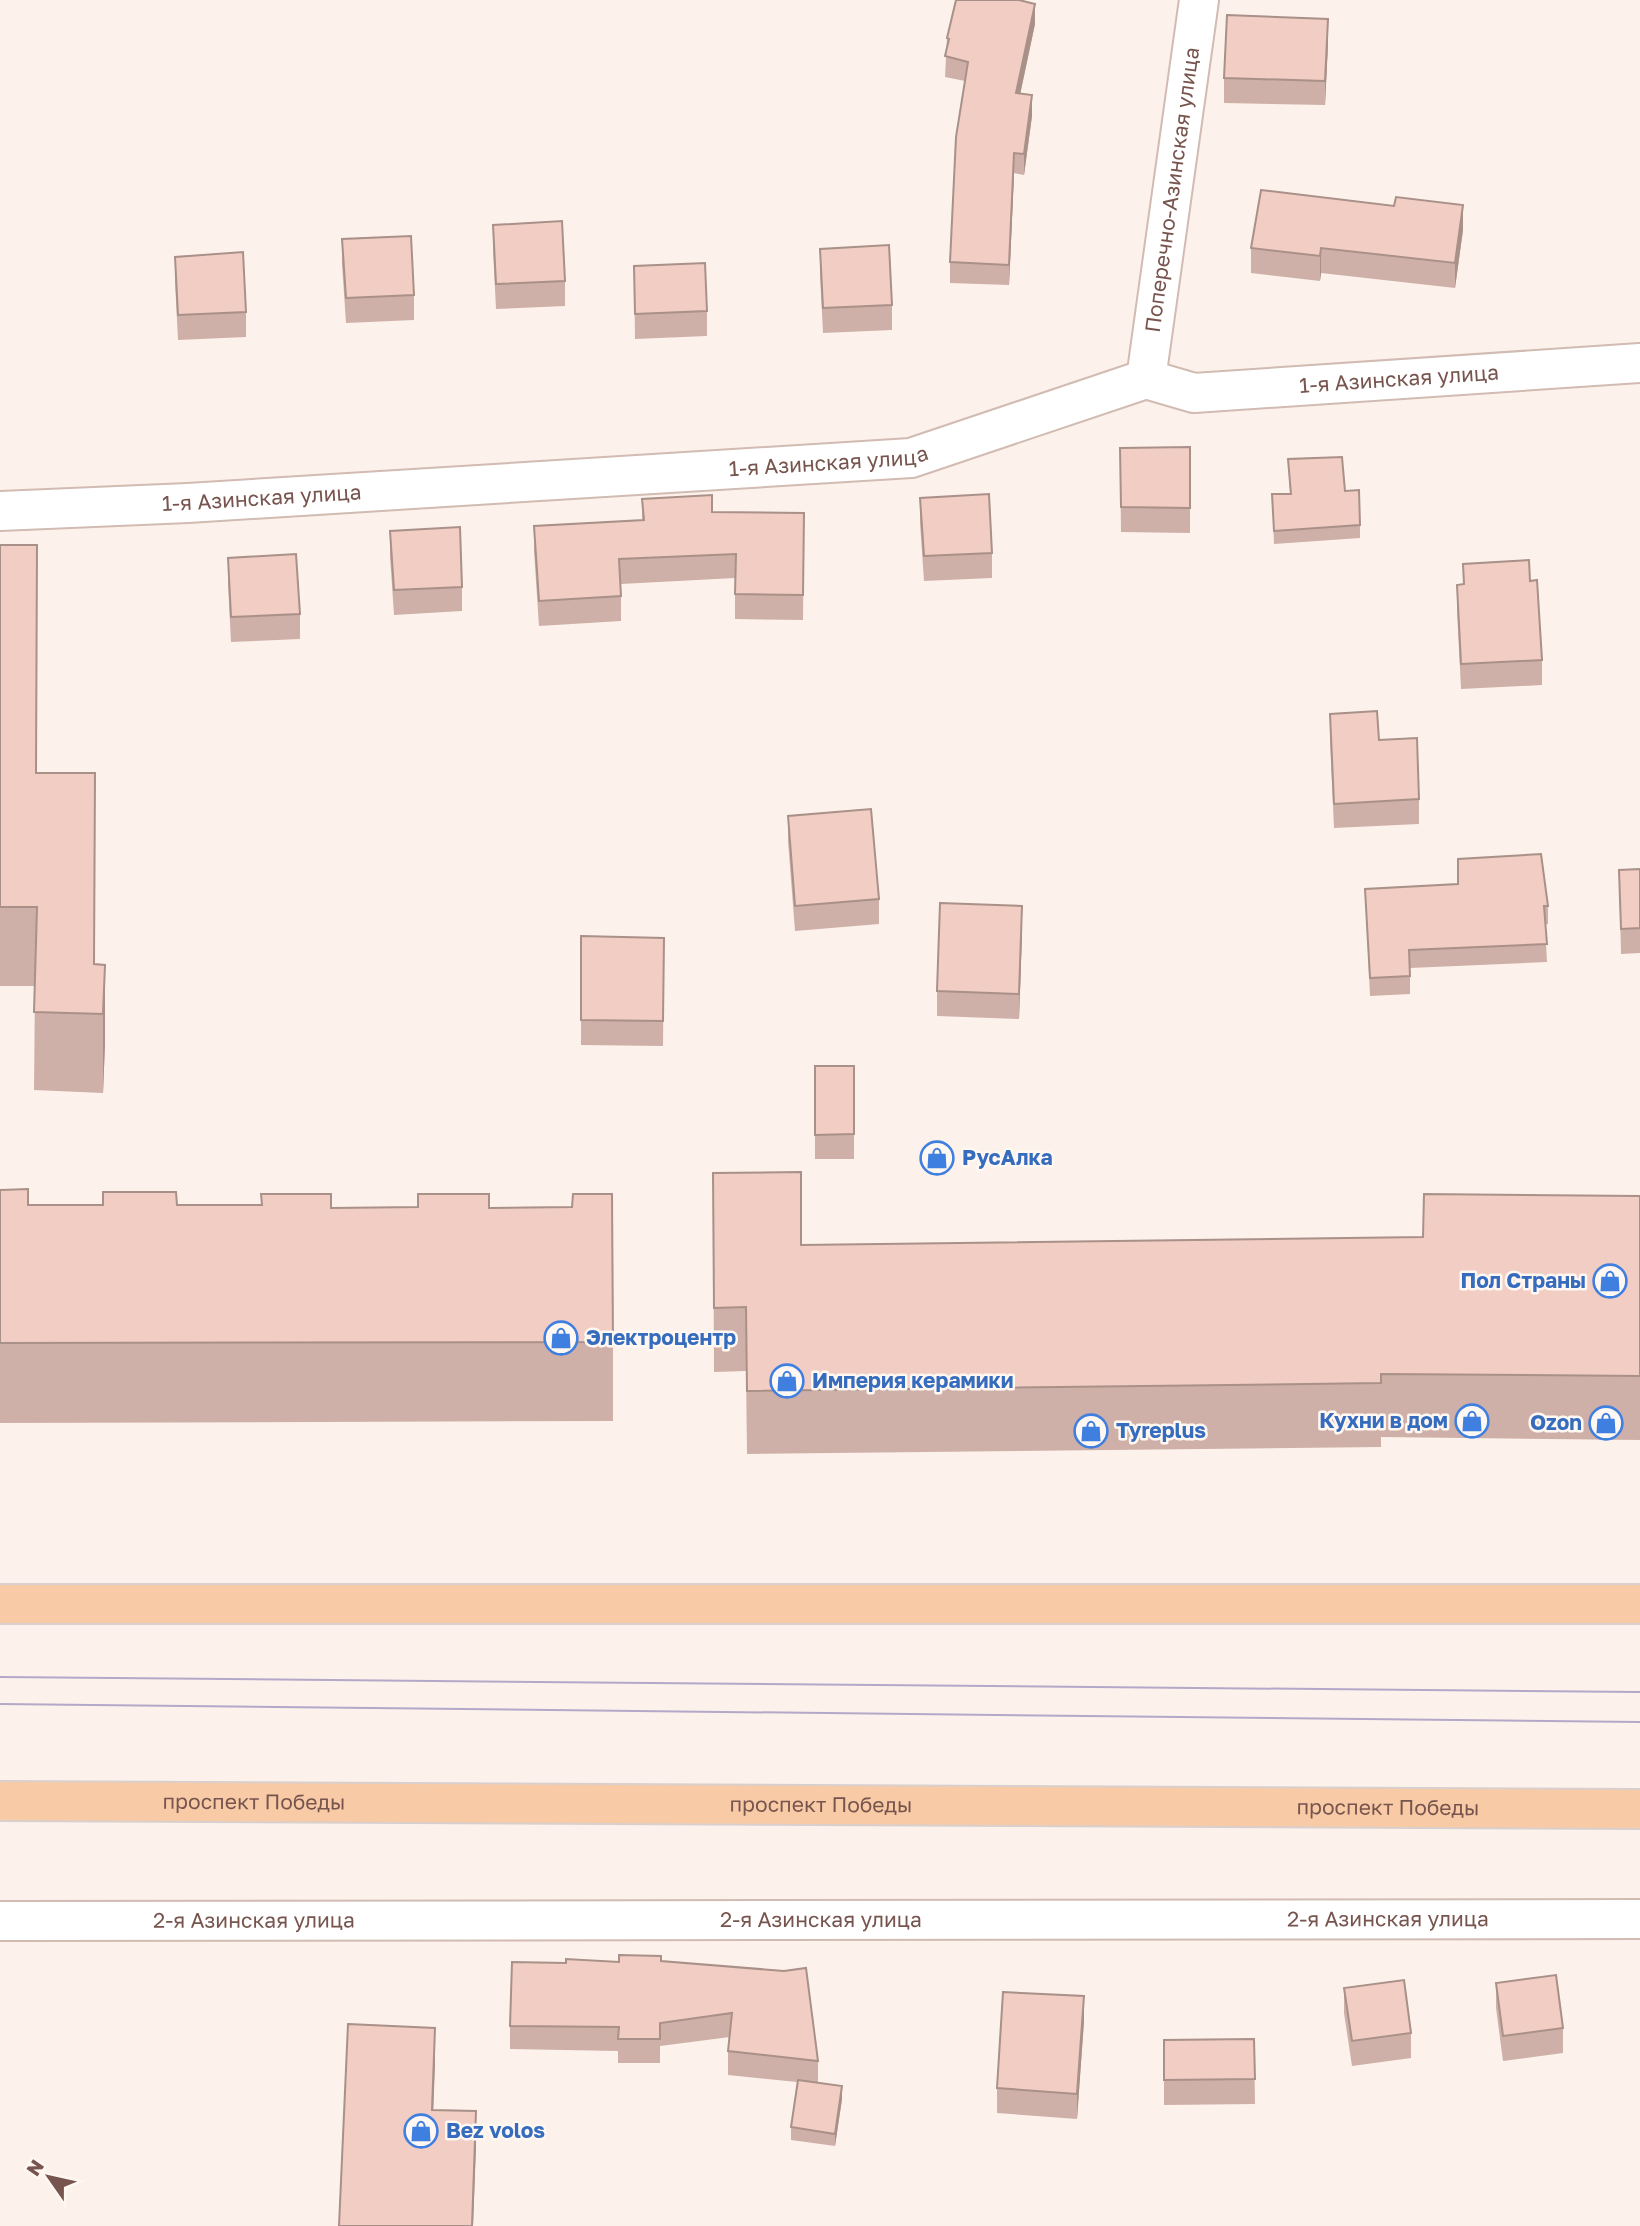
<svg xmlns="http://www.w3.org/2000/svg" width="1640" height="2226" viewBox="0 0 1640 2226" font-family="'Golos Text',sans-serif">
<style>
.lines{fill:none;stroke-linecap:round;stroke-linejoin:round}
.minor-casing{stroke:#d1bbb2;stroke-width:42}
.major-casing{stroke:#d9cfcd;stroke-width:42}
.minor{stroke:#fff;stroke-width:38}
.major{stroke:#f8cba6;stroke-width:38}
.tram{stroke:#b3a8c7;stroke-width:2}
.wall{fill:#cfb0a8}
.shaded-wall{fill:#a99088}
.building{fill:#f1cdc3;stroke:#a99088;stroke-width:2}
.labels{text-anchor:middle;stroke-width:5;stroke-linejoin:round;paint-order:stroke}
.street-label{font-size:21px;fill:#77554e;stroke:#fff7f1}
.shop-label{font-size:21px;font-weight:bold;fill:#366cbe;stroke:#fff7f1;text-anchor:start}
</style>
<rect width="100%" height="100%" fill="#fcf2eb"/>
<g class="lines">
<defs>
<g id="minor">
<path id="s1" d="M 1146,379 L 1199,0"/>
<path id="s2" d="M 0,511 L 188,503 L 911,458 L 1146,379 L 1194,393 L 1640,363"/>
<path id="s3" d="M 0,1921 L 1640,1919"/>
</g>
<g id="major">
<path d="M 0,1604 L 1640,1604"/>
<path id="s4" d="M 0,1801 L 1640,1809"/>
</g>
</defs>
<use href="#minor" class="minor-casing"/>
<use href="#major" class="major-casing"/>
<use href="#minor" class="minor"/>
<use href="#major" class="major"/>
<path class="tram" d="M 0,1677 L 1640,1692
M 0,1704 L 1640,1722"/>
</g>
<path class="wall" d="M 1035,24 L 1020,94 L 1032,116 L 1024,175 L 1014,173 L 1009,285 L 950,283 L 950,262 L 965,81 L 945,77 L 947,38 Z
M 1328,44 L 1325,105 L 1224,103 L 1224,78 Z
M 493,225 L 565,281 L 565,306 L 496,309 L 493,250 Z
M 1463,230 L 1455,288 L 1321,273 L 1320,281 L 1251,273 L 1251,248 Z
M 342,239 L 414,295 L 414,320 L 346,323 L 342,264 Z
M 820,249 L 892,305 L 892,330 L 823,333 L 820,274 Z
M 175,257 L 246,312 L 246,337 L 178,340 L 175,281 Z
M 634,266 L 707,311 L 707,336 L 635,339 Z
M 1190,447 L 1190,533 L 1121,532 L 1120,448 Z
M 1288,459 L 1345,491 L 1360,525 L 1360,538 L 1274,544 L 1272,494 L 1290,494 Z
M 920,498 L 992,553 L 992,578 L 924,581 L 920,523 Z
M 642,499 L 712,512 L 804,513 L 803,620 L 735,619 L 735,578 L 621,584 L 621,621 L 539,626 L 534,551 L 534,526 L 642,520 Z
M 390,531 L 462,587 L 462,611 L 394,615 L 390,556 Z
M 0,545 L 36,773 L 95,964 L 105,965 L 105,1044 L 103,1093 L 34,1090 L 35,986 L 0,986 Z
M 228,558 L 300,614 L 300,639 L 231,642 L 228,583 Z
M 1463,564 L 1542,660 L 1542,685 L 1461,689 L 1457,610 L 1457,585 L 1463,584 Z
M 1330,714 L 1379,740 L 1419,799 L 1419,824 L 1334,828 L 1330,739 Z
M 788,816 L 879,899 L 879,924 L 795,931 L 788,841 Z
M 1640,869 L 1640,953 L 1621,954 L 1619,870 Z
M 1365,889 L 1548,906 L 1548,924 L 1545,924 L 1547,962 L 1410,968 L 1410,994 L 1370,996 Z
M 1022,931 L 1019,1019 L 937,1016 L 937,991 Z
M 581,936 L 664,938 L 663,1046 L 581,1045 Z
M 815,1066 L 854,1066 L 854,1159 L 815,1159 Z
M 713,1173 L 801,1245 L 1423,1237 L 1640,1196 L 1640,1440 L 1381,1437 L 1381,1447 L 747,1454 L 746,1371 L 714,1372 Z
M 0,1190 L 28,1205 L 261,1205 L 261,1194 L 331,1208 L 489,1208 L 613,1342 L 613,1421 L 0,1423 Z
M 661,1961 L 818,2061 L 818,2083 L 842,2099 L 835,2146 L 791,2140 L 791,2127 L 797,2082 L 728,2075 L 728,2051 L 730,2037 L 660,2046 L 660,2063 L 618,2063 L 618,2051 L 510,2049 L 510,2026 L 566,1963 Z
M 1496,1983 L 1563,2028 L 1563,2053 L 1503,2061 L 1496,2008 Z
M 1344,1988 L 1411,2033 L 1411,2058 L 1352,2066 L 1344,2013 Z
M 1084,2021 L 1077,2119 L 997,2113 L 997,2088 Z
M 1254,2039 L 1255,2104 L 1164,2105 L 1164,2040 Z"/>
<path class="shaded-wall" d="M 1035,4 L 1035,24 L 1016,114 L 1016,93 Z
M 1328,19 L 1328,44 L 1325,105 L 1325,81 Z
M 1032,95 L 1032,116 L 1024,175 L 1024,154 Z
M 1014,153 L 1014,173 L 1009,285 L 1009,265 Z
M 1463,205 L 1463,230 L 1455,288 L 1455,263 Z
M 1321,248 L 1321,273 L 1320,281 L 1320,256 Z
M 1022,906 L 1022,931 L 1019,1019 L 1019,994 Z
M 105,965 L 105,1044 L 103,1093 L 103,1014 Z
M 1084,1996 L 1084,2021 L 1077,2119 L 1077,2094 Z
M 435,2028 L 435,2064 L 432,2146 L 432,2110 Z
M 842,2086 L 842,2099 L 835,2146 L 835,2134 Z
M 476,2111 L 476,2147 L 473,2226 L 472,2226 Z"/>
<path class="building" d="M 956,0 L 1019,0 L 1035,4 L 1016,93 L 1032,95 L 1024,154 L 1014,153 L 1009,265 L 950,262 L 956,137 L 968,62 L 945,56 L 949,39 L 947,38 Z
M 1227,15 L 1328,19 L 1325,81 L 1224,78 Z
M 1261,190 L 1394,206 L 1396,197 L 1463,205 L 1455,263 L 1321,248 L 1320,256 L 1251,248 Z
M 562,221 L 565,281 L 496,284 L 493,225 Z
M 411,236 L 414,295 L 346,298 L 342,239 Z
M 889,245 L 892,305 L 823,308 L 820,249 Z
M 243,252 L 246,312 L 178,315 L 175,257 Z
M 705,263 L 707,311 L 635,314 L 634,266 Z
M 1190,447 L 1190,508 L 1121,507 L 1120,448 Z
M 1342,457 L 1345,491 L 1359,490 L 1360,525 L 1274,531 L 1272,494 L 1291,494 L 1288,459 Z
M 989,494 L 992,553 L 924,556 L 920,498 Z
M 712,495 L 712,512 L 804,513 L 803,595 L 735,594 L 736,554 L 619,559 L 621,596 L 539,601 L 534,526 L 644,520 L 642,499 Z
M 460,527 L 462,587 L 394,590 L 390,531 Z
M 0,545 L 37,545 L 36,773 L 95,773 L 94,964 L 105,965 L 103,1014 L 34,1012 L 37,907 L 0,907 Z
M 296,554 L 300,614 L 231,617 L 228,558 Z
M 1529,560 L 1530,581 L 1537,580 L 1542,660 L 1461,664 L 1457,585 L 1464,584 L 1463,564 Z
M 1377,711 L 1379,740 L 1417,738 L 1419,799 L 1334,804 L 1330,714 Z
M 871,809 L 879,899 L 795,906 L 788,816 Z
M 1541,854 L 1548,906 L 1544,906 L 1547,944 L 1409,950 L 1410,976 L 1370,978 L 1365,889 L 1458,884 L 1458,859 Z
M 1640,869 L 1640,928 L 1621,929 L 1619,870 Z
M 940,903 L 1022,906 L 1019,994 L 937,991 Z
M 581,936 L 664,938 L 663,1021 L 581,1020 Z
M 815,1066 L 854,1066 L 854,1134 L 815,1135 Z
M 801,1172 L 801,1245 L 1423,1237 L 1424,1194 L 1640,1196 L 1640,1376 L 1381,1374 L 1381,1383 L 747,1391 L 746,1307 L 714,1308 L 713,1173 Z
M 28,1189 L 28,1205 L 103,1205 L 103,1192 L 176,1192 L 177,1205 L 262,1205 L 261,1194 L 331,1194 L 331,1208 L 418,1207 L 418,1194 L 489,1194 L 489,1208 L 572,1207 L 573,1194 L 612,1194 L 613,1342 L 0,1343 L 0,1190 Z
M 619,1955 L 661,1956 L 661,1961 L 784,1971 L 806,1968 L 818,2061 L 728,2051 L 732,2013 L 660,2023 L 660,2039 L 618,2039 L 619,2027 L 510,2026 L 512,1962 L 566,1963 L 566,1959 L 619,1962 Z
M 1556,1975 L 1563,2028 L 1503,2036 L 1496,1983 Z
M 1404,1980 L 1411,2033 L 1352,2041 L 1344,1988 Z
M 1003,1992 L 1084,1996 L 1077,2094 L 997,2088 Z
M 348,2024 L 435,2028 L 432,2110 L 476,2111 L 472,2226 L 339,2226 Z
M 1254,2039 L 1255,2079 L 1164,2080 L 1164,2040 Z
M 798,2080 L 842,2086 L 835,2134 L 791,2127 Z"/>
<defs>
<symbol id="shop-ring" viewBox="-11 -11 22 22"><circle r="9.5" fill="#fff7f1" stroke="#3f7fe0" stroke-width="1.5"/><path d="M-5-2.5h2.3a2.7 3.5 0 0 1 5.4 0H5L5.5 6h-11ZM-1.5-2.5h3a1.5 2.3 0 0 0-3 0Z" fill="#3f7fe0"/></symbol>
</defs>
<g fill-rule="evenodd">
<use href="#shop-ring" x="918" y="1139" width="38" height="38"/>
<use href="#shop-ring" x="1591" y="1262" width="38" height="38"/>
<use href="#shop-ring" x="542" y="1319" width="38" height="38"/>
<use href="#shop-ring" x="768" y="1362" width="38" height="38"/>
<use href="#shop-ring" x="1453" y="1402" width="38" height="38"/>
<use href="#shop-ring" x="1587" y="1404" width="38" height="38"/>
<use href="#shop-ring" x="1072" y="1412" width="38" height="38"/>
<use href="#shop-ring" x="402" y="2112" width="38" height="38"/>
</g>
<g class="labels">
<g class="street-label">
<text dy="7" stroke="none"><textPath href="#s1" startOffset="191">Поперечно-Азинская улица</textPath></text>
<text dy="7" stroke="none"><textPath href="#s2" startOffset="1416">1-я Азинская улица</textPath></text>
<text dy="7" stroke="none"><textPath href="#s2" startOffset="830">1-я Азинская улица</textPath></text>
<text dy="7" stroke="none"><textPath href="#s2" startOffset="262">1-я Азинская улица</textPath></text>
<text dy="7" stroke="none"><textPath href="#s4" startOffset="254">проспект Победы</textPath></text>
<text dy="7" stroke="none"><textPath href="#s4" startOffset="821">проспект Победы</textPath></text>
<text dy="7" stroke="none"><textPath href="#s4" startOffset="1388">проспект Победы</textPath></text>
<text dy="7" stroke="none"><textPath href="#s3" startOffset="1388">2-я Азинская улица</textPath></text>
<text dy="7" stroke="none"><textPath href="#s3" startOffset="821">2-я Азинская улица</textPath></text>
<text dy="7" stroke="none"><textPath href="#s3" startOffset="254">2-я Азинская улица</textPath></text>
</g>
<g class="shop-label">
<text x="962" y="1165">РусАлка</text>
<text x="1586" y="1288" text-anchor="end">Пол Страны</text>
<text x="586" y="1345">Электроцентр</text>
<text x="812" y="1388">Империя керамики</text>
<text x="1448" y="1428" text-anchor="end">Кухни в дом</text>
<text x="1582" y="1430" text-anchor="end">Ozon</text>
<text x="1116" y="1438">Tyreplus</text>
<text x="446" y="2138">Bez volos</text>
</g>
</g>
<g transform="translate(49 2177) rotate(304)" stroke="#fff7f1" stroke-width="5" paint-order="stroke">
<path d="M0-5L12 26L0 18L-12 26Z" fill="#77554e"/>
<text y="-10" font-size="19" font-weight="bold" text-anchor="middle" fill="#77554e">N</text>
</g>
</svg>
